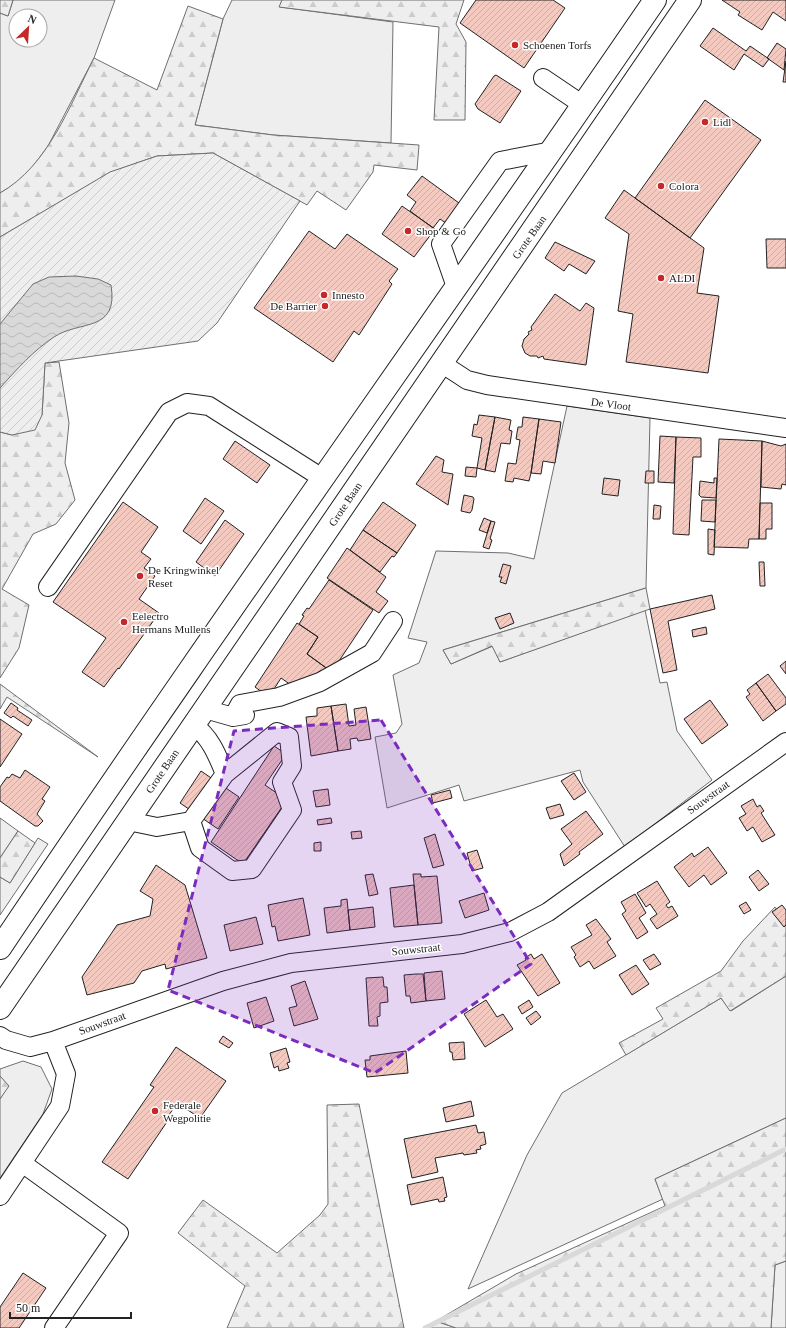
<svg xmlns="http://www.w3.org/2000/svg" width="786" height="1328" viewBox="0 0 786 1328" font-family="Georgia,serif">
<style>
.grass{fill:#eee;stroke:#6f6f6f;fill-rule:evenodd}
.forest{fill:url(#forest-firs);stroke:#6f6f6f}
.garden{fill:url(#garden-furrows);stroke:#6f6f6f}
.water{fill:url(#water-waves);stroke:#6f6f6f}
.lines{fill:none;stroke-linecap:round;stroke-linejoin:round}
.stream{stroke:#d9d9d9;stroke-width:5}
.building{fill:url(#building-hatch);stroke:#222}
.minor-casing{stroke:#222;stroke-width:20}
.major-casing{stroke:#222;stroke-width:24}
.minor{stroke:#fff;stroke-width:18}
.major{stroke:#fff;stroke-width:22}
.marked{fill:#7b2cbf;fill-opacity:0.2;stroke:#7b2cbf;stroke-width:3;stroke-dasharray:8 5;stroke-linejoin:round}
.poi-dot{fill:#c62828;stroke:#fff;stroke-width:1.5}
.labels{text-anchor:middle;stroke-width:3;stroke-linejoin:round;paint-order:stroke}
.poi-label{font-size:11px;fill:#222;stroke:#fff;text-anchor:start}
.street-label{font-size:11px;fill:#222;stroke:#fff}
</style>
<defs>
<pattern id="forest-firs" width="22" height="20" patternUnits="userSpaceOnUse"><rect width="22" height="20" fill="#eee"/><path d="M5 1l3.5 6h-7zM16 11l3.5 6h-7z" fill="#ccc"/></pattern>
<pattern id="garden-furrows" width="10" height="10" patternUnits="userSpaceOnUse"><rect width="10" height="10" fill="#eee"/><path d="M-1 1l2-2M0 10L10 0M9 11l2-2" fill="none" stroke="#ccc"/></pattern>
<pattern id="water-waves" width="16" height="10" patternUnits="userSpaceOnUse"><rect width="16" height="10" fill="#d9d9d9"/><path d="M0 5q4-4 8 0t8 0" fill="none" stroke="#bababa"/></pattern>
<pattern id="building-hatch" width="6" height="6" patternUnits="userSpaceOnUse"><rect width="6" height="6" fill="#f3c9c0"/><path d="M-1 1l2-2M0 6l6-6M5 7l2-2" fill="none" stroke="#d0aca5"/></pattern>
</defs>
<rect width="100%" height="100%" fill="#fff"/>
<path class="grass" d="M 13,0 L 115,0 L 94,58 L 48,146 L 31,169 L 15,184 L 0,193 L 0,13 L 8,16 ZM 16,16 L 40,16 L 40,40 L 16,40 Z
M 232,0 L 282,0 L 280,7 L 393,22 L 391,143 L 273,135 L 195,125 L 223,19 Z
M 567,406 L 650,418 L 646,588 L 443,650 L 451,664 L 493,646 L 500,662 L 645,610 L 660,683 L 667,682 L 677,731 L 712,780 L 625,847 L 583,782 L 580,770 L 464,801 L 459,785 L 387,808 L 375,737 L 396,733 L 402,724 L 393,675 L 419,663 L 427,642 L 408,638 L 436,551 L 508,553 L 534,559 Z
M 0,818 L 18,831 L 0,858 Z
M 38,838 L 48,844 L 0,915 L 0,877 L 10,883 Z
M 786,976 L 786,1118 L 655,1179 L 663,1199 L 468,1289 L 527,1155 L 562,1093 L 721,998 L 731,1011 Z
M 23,1061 L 41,1067 L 52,1089 L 43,1114 L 0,1178 L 0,1099 L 8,1086 L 0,1076 L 0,1069 Z
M 786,1261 L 786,1328 L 771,1328 L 775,1265 Z
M 436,1321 L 456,1328 L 425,1328 Z"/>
<path class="forest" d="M 0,0 L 13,0 L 8,16 L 0,13 Z
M 282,0 L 464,0 L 456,24 L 466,42 L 465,120 L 434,120 L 439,27 L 279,7 Z
M 188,6 L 223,19 L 195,125 L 273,135 L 419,145 L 417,170 L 374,165 L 373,172 L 346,210 L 317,191 L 307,205 L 213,153 L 157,156 L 111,172 L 0,237 L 0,193 C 48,166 70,105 94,58 L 157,90 Z
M 59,362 L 69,423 L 65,463 L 75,500 L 56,524 L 33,534 L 2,589 L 29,605 L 19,648 L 0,678 L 0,432 L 12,435 L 42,415 L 45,363 Z
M 646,588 L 650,609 L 500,662 L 492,646 L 451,664 L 443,650 Z
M 0,684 L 98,757 L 7,697 L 0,709 Z
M 18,831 L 35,843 L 10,883 L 0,877 L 0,858 Z
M 775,907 L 786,923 L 786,976 L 730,1011 L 721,998 L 626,1055 L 619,1043 L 663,1019 L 656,1008 L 721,971 L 743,941 Z
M 0,1076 L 9,1086 L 0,1099 Z
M 359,1104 L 404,1328 L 227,1328 L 245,1286 L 178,1233 L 203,1200 L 277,1253 L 320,1215 L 328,1204 L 327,1105 Z
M 786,1118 L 786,1261 L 775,1265 L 771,1328 L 456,1328 L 436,1321 L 516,1274 L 665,1206 L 655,1179 Z"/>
<path class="garden" d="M 213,153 L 300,201 L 217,323 L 198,341 L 45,363 L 42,415 L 35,430 L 12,435 L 0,432 L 0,237 L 110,172 L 157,156 Z"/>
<path class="water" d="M 76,276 L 98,279 L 111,285 C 119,333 79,320 54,337 C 33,351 17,369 0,388 L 0,324 L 33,284 L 49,277 Z"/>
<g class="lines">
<path class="stream" d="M 425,1328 L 786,1149"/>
</g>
<path class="building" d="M 476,0 L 553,0 L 565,8 L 524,68 L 460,23 Z
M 722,0 L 786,0 L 786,21 L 773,12 L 762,30 L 738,15 L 740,12 Z
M 713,28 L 746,51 L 750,46 L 769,59 L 763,67 L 744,54 L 734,70 L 700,46 Z
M 777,43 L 786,49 L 784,70 L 767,58 Z
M 786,61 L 786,82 L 783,82 Z
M 496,75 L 521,91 L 500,123 L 478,109 L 475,104 L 494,76 Z
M 705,100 L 761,140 L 690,238 L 635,198 Z
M 422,176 L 470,211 L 456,230 L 440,219 L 433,228 L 410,211 L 416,202 L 407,195 Z
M 624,190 L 704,248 L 697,293 L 719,296 L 708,373 L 626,362 L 633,314 L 618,311 L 629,234 L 605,218 Z
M 402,206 L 435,229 L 414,257 L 382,234 Z
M 309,231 L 335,249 L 347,234 L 398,269 L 389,281 L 392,284 L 359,335 L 354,331 L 333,362 L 254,308 Z
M 766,239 L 786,239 L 786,268 L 767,268 Z
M 555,242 L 595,261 L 586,274 L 569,264 L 564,271 L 545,258 Z
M 555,294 L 580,311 L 586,303 L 594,308 L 586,365 L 544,359 L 543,356 L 538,358 L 537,356 L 530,356 L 525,353 L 522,346 L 524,339 L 529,334 L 528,332 L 532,330 L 531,327 Z
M 479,415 L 495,417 L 485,470 L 477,468 L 482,438 L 472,436 L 474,424 L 477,425 Z
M 495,417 L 511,420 L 509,430 L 512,431 L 510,444 L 501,443 L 495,472 L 485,470 Z
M 523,417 L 539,419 L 531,473 L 529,481 L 514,478 L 513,482 L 505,481 L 508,463 L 516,464 L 520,440 L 516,439 L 518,427 L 522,427 Z
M 539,419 L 561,422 L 555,463 L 543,461 L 541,474 L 531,473 Z
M 660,436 L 676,437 L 674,483 L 658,482 Z
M 676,437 L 701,438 L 701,457 L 693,457 L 689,535 L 673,534 Z
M 719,439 L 762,441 L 759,539 L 749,539 L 748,548 L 714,547 Z
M 235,441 L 270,465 L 257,483 L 223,459 Z
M 762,441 L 781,446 L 786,444 L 786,485 L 782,484 L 781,489 L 761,487 Z
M 436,456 L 444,460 L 442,472 L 453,474 L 448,505 L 416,484 Z
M 466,467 L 477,468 L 476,477 L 465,476 Z
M 646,471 L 654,471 L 654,483 L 645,483 Z
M 604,478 L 620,480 L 618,496 L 602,494 Z
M 714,478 L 717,478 L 716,498 L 701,497 L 699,495 L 700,481 L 714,483 Z
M 464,495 L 473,497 L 474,499 L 472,510 L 470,513 L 461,511 Z
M 205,498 L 224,511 L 201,544 L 183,531 Z
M 702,500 L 716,500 L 715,522 L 701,521 Z
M 123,502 L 158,527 L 141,552 L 151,559 L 144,568 L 155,576 L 139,599 L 159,613 L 119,669 L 118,668 L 104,687 L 82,672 L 106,638 L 53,602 Z
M 383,502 L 416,525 L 397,553 L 363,530 Z
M 760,503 L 772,503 L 772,529 L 766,529 L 766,539 L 759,539 Z
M 654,505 L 661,506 L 660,519 L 653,519 Z
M 484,518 L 491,521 L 487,533 L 479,530 Z
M 225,520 L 244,534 L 215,576 L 196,562 Z
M 491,521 L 495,522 L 490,539 L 492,540 L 489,549 L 483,547 Z
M 708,529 L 715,530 L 714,555 L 708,554 Z
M 363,530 L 397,553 L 394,557 L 392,556 L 380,572 L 350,550 Z
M 347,548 L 386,577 L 376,592 L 388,601 L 379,613 L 327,578 Z
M 759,562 L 764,562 L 765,586 L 760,586 Z
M 503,564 L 511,566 L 506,584 L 500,582 L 502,577 L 499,577 Z
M 329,580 L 373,610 L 335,667 L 329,670 L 307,654 L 318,637 L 299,624 L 304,616 L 302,615 L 307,608 L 309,609 Z
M 712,595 L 715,609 L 668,621 L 677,670 L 663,673 L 650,609 Z
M 510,613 L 514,623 L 500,629 L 495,618 Z
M 297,623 L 318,637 L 307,654 L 329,670 L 291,685 L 281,678 L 269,697 L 255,687 Z
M 706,627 L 707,634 L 693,637 L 692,630 Z
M 786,661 L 786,674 L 780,666 Z
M 768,674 L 786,698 L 786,704 L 776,711 L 756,683 Z
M 756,683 L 776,711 L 763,721 L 746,697 L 750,694 L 747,690 Z
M 710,700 L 728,725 L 702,744 L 684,719 Z
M 11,703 L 18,708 L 17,710 L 32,720 L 28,726 L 13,716 L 11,718 L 4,713 Z
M 346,704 L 349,726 L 356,725 L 354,709 L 366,707 L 371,739 L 358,741 L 357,738 L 350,739 L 351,749 L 338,751 L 331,706 Z
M 331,706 L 338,751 L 311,756 L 306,717 L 317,716 L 317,708 Z
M 0,719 L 22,734 L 0,767 Z
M 274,746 L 286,754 L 265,785 L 281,796 L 278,799 L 284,804 L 243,864 L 211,842 Z
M 25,770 L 50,787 L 42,799 L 45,801 L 37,814 L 43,821 L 38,826 L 35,826 L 0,801 L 0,787 L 7,777 L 9,778 L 12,774 L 20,778 Z
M 201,771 L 239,797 L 218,829 L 180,803 Z
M 574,773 L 586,792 L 574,800 L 561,781 Z
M 328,789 L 330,805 L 316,807 L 313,791 Z
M 450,790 L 452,798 L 433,803 L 431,795 Z
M 753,799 L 757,807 L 760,805 L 764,811 L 761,813 L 775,835 L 762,842 L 753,827 L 747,831 L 739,818 L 746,814 L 741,806 Z
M 560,804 L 564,815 L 550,819 L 546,808 Z
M 586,811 L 603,834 L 579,852 L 580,854 L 564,866 L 560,854 L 572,844 L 561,829 Z
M 331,818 L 332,823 L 318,825 L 317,820 Z
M 361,831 L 362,838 L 352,839 L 351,832 Z
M 435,834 L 444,865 L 433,868 L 424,838 Z
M 321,842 L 321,851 L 314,851 L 314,843 Z
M 708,847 L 727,873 L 711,885 L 704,875 L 689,887 L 674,867 L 692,853 L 694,857 Z
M 477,850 L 483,868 L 472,871 L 467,853 Z
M 156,865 L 185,885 L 207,958 L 166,969 L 165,964 L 142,971 L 134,983 L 87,995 L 82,977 L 117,925 L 150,916 L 153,899 L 140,891 Z
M 758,870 L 769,884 L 759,891 L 749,877 Z
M 373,874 L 378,894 L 369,896 L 365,875 Z
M 413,874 L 421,874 L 421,877 L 437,876 L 442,923 L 418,925 Z
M 657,881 L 670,902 L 666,905 L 668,908 L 672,906 L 678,916 L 657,929 L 650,919 L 657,914 L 650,904 L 646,907 L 637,893 Z
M 414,885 L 418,925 L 394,927 L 390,888 Z
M 484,893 L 489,910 L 465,918 L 459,901 Z
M 635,894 L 646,913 L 639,918 L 648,932 L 637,939 L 622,914 L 626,911 L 621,902 Z
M 303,898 L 310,935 L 278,941 L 275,926 L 272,927 L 268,905 Z
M 347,899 L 350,930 L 327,933 L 324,908 L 341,906 L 341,900 Z
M 746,902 L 751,910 L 744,914 L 739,906 Z
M 782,905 L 786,910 L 786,925 L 784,927 L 772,912 Z
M 373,907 L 375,927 L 350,930 L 348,910 Z
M 256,917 L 263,944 L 230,951 L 224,925 Z
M 596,919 L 611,939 L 607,942 L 616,956 L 594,969 L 589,961 L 580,967 L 574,957 L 576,955 L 571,947 L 592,935 L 586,925 Z
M 531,954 L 534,959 L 542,954 L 560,983 L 538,996 L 517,965 L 526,960 L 525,958 Z
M 654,954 L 661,964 L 650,970 L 643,960 Z
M 636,965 L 649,984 L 632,995 L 619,975 Z
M 442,971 L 445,999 L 426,1001 L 424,973 Z
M 416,974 L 423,974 L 426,1001 L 411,1003 L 410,996 L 406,996 L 404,975 Z
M 383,977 L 384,987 L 387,987 L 388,1002 L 380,1003 L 380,1016 L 377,1017 L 378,1026 L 369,1026 L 366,978 Z
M 305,981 L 318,1019 L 294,1026 L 289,1008 L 297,1006 L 291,986 Z
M 266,997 L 274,1021 L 254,1028 L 247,1003 Z
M 486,1000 L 497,1017 L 503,1014 L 513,1029 L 485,1047 L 464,1014 Z
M 529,1000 L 533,1007 L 522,1014 L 518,1007 Z
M 536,1011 L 541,1017 L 531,1025 L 526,1018 Z
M 223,1036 L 233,1043 L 229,1048 L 219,1042 Z
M 464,1042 L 465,1059 L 453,1060 L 452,1052 L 450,1052 L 449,1043 Z
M 176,1047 L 226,1081 L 200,1118 L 177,1103 L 167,1118 L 169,1119 L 128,1179 L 102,1162 L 154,1087 L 150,1085 Z
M 286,1048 L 290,1062 L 287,1063 L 289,1068 L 279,1071 L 278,1066 L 274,1068 L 270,1053 Z
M 406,1051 L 408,1073 L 367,1077 L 365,1060 L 370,1060 L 370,1056 Z
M 471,1101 L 474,1116 L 446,1122 L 443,1108 Z
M 476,1125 L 478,1133 L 484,1132 L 486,1144 L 480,1146 L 481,1149 L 476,1150 L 477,1153 L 464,1155 L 463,1153 L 435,1158 L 438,1172 L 412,1178 L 404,1139 Z
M 443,1177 L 447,1197 L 444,1198 L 445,1201 L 439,1202 L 438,1199 L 411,1205 L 407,1185 Z
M 23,1273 L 46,1288 L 19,1328 L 0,1328 L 0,1307 Z"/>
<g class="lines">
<defs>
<path id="minor" d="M 543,78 L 583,105
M 456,287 L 441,244 L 500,161 L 552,151
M 441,363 L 467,380 L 487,385 L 786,428
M 48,587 L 169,412 L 187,403 L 209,406 L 322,478
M 205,709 L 233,717 L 245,715
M 233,717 L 240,704 L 279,697 L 320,682 L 372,653 L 393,621
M 128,821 L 157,827 L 191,821 L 225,774 C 218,757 210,736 194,726
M 191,821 L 200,848 L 232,871 L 252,869 L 292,810 L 282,782 L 292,766 L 289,737 L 277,732 L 225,774
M 0,1036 L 6,1040 L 30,1047 L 53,1041 L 223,981 L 291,963 L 462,944 L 510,932 L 548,912 L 786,742
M 22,1163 L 119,1233 L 54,1328
M 0,1196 L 60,1106 L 66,1074 L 53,1041"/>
<path id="major" d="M 0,948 C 214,629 438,317 655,0
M 0,1008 L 690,0"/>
</defs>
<use href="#minor" class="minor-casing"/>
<use href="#major" class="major-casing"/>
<use href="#minor" class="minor"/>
<use href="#major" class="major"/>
</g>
<path class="marked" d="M 381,720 L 531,964 L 375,1073 L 168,990 L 234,731 Z"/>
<g class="poi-dot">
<circle cx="515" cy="45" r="4"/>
<circle cx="705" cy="122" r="4"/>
<circle cx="661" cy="186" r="4"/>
<circle cx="408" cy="231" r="4"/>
<circle cx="661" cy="278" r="4"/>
<circle cx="324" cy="295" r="4"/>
<circle cx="325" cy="306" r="4"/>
<circle cx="140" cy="576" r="4"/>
<circle cx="124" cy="622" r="4"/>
<circle cx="155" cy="1111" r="4"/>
</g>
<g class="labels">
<g class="poi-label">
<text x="523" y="49">Schoenen Torfs</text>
<text x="713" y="126">Lidl</text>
<text x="669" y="190">Colora</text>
<text x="416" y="235">Shop &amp; Go</text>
<text x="669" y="282">ALDI</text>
<text x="332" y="299">Innesto</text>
<text x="317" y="310" text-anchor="end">De Barrier</text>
<text x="148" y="574">De Kringwinkel<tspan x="148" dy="13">Reset</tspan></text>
<text x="132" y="620">Eelectro<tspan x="132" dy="13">Hermans Mullens</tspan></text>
<text x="163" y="1109">Federale<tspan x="163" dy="13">Wegpolitie</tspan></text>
</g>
<g class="street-label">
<text transform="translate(529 237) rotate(-55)" y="4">Grote Baan</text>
<text transform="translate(611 404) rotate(8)" y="4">De Vloot</text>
<text transform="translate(345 504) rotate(-56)" y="4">Grote Baan</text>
<text transform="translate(162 771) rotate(-56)" y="4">Grote Baan</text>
<text transform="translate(708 797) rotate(-36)" y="4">Souwstraat</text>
<text transform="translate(416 949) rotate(-6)" y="4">Souwstraat</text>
<text transform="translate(102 1023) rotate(-20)" y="4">Souwstraat</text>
</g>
</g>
<g transform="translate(28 28) rotate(25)"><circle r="19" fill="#ffffff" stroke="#a7a7a7"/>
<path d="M0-3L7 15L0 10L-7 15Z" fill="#c62828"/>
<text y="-6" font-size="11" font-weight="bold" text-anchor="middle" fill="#222222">N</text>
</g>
<path d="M10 1312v6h121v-6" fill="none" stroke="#222222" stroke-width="2"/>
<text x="16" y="1312" font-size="12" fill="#222222" stroke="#ffffff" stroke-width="3" paint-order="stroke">50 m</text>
</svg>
